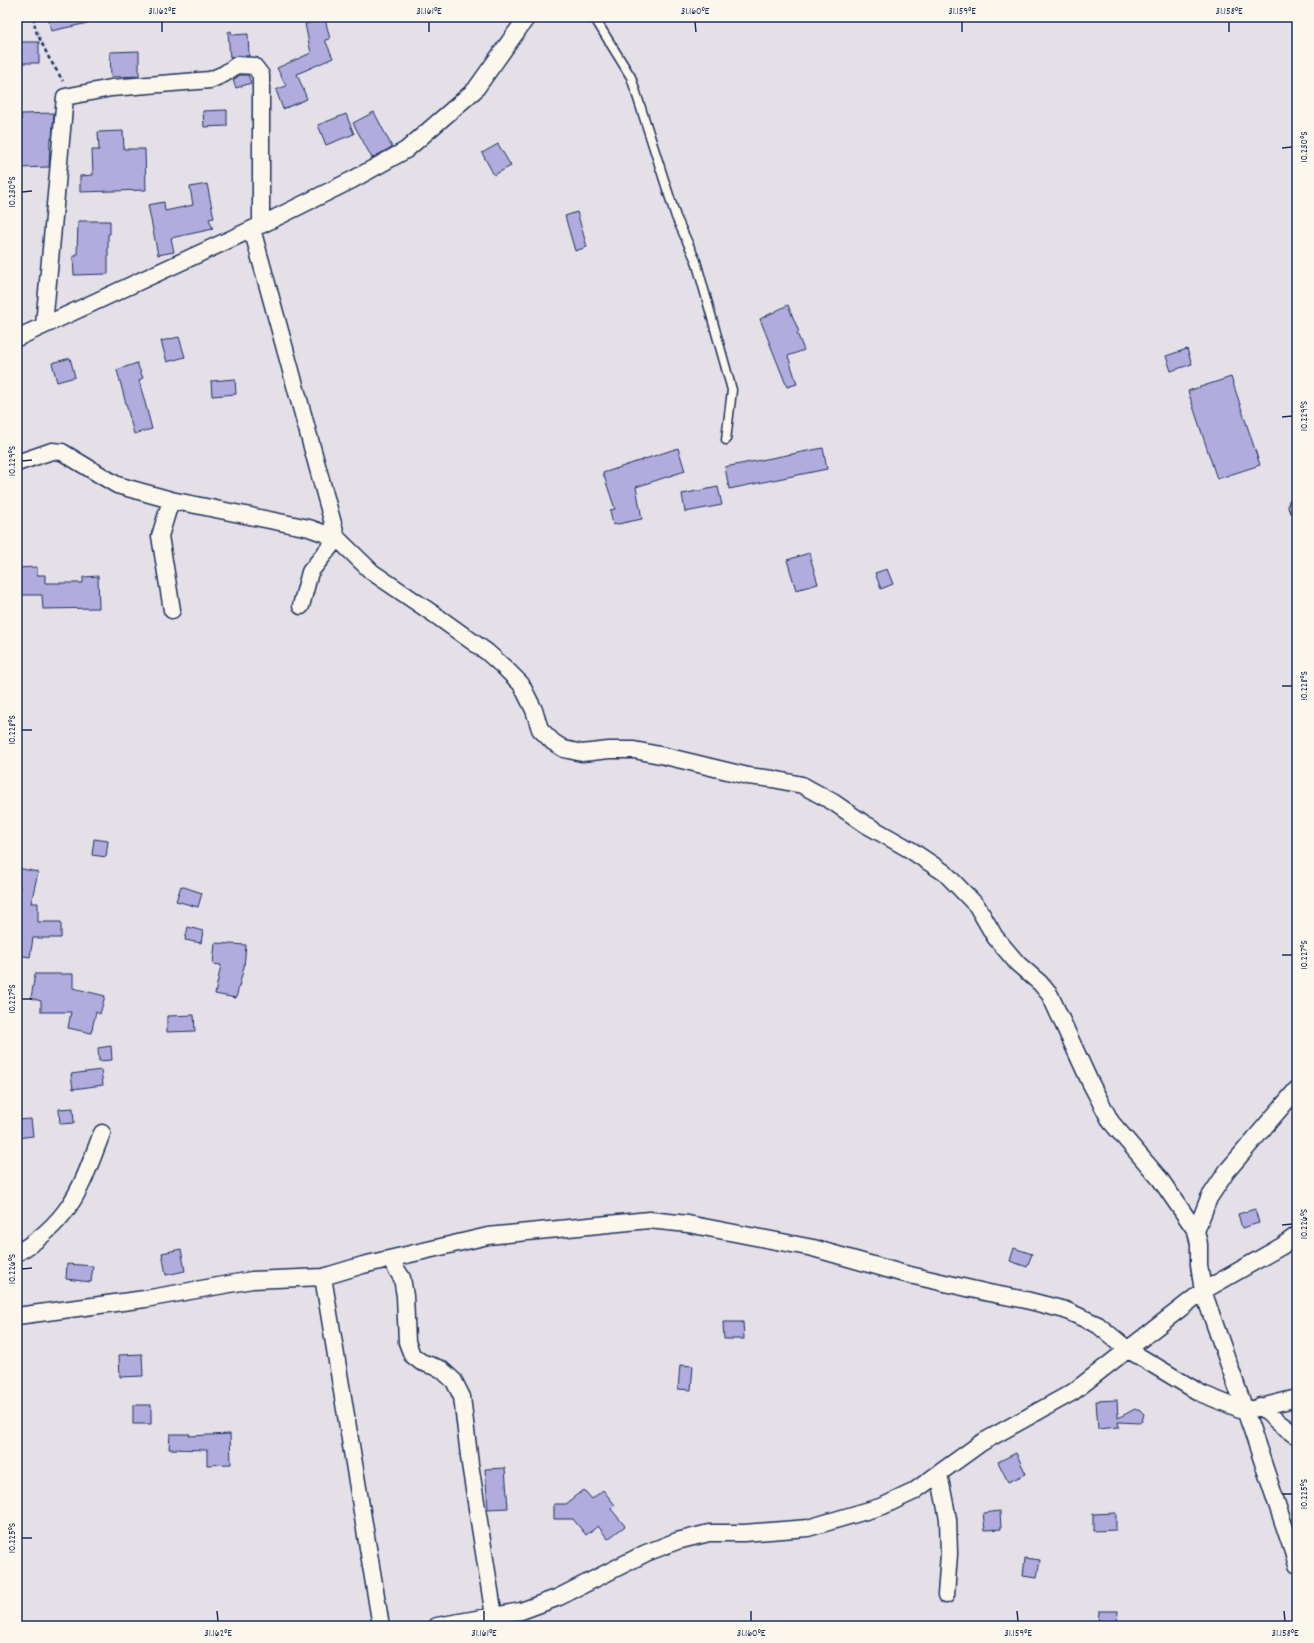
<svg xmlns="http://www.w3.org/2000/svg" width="1314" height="1643" viewBox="0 0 1314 1643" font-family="Dekko,sans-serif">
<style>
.building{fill:#b1acdd;stroke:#1b2f5e}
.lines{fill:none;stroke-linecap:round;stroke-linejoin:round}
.service-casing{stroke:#1b2f5e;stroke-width:11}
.minor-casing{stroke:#1b2f5e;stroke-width:19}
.path{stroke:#1b2f5e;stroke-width:2.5;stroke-dasharray:4 3;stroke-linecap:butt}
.service{stroke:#fbf7ec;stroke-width:8}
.minor{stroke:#fbf7ec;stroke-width:16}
.ticks{fill:none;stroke:#1b2f5e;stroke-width:1.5}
.neatline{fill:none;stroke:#1b2f5e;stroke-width:1.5}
.ticks-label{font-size:10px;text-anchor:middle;fill:#1b2f5e}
</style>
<rect width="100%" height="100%" fill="#e5e0e8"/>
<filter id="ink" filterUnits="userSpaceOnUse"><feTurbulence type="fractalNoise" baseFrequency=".025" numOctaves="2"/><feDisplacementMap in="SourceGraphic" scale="8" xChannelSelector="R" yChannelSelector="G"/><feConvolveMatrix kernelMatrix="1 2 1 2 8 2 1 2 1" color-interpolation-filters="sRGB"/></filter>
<g filter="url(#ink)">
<path class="building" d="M 48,17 L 88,17 L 88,23 L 51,31 Z
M 325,19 L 330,39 L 325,40 L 333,58 L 297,74 L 307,99 L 283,109 L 276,90 L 286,86 L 277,68 L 311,53 L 305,24 Z
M 231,31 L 232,35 L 248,34 L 249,56 L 237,56 L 230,58 L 228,32 Z
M 20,42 L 39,42 L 39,63 L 20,63 Z
M 139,51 L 139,76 L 111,77 L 110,52 Z
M 240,75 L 248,75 L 251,83 L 236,88 L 233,80 Z
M 227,110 L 227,126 L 204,127 L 203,111 Z
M 374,112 L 392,147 L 372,158 L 353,123 Z
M 54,113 L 52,139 L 50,139 L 49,167 L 18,168 L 18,147 L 22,147 L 21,114 Z
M 346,114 L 354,134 L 326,145 L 318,125 Z
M 123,131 L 124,149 L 145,149 L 146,190 L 80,192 L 80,176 L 93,175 L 92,150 L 99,150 L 98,132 Z
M 498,144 L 511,166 L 494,175 L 482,153 Z
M 207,184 L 214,218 L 209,219 L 213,229 L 171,238 L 174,252 L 158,255 L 148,205 L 164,202 L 165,211 L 193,205 L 190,187 Z
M 577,212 L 587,247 L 575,251 L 565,216 Z
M 78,221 L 110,221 L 110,234 L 108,234 L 108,274 L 74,275 L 73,256 L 77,256 Z
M 788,305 L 799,332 L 797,333 L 804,350 L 788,356 L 797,384 L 787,387 L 760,319 Z
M 179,337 L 185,357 L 167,362 L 161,341 Z
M 1187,349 L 1192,364 L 1171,371 L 1166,356 Z
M 70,358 L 75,377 L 57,382 L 52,363 Z
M 137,363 L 143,378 L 139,380 L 152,429 L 134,434 L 117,370 Z
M 1231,377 L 1260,465 L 1217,479 L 1188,391 Z
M 235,379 L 236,394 L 212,396 L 211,381 Z
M 678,448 L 685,471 L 636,487 L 642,519 L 613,525 L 610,510 L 615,509 L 603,473 Z
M 823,448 L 827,469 L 729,489 L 725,467 Z
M 718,487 L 722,505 L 685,512 L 682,494 Z
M 809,553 L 818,584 L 796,590 L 787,560 Z
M 37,567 L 37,575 L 45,575 L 45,583 L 83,583 L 83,577 L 98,576 L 99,608 L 43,609 L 42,595 L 17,595 L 17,568 Z
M 887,569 L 893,584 L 881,589 L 875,573 Z
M 94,839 L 108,841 L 106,857 L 92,855 Z
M 17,868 L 38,872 L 31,903 L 38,903 L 38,922 L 61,922 L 61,938 L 33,938 L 30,957 L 17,955 L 20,928 L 20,886 L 17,886 Z
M 181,886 L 202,893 L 198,907 L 176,901 Z
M 188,927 L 203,931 L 201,943 L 185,940 Z
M 215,943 L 246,945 L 244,967 L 236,998 L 215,994 L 221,965 L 213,964 Z
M 35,974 L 73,974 L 73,988 L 105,996 L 100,1014 L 96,1012 L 91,1033 L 68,1028 L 71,1012 L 41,1012 L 41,1001 L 31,998 Z
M 194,1015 L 195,1031 L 167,1032 L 167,1016 Z
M 111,1046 L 112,1060 L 99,1061 L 98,1048 Z
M 101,1070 L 103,1085 L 73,1089 L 71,1074 Z
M 73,1108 L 74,1123 L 60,1124 L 59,1109 Z
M 31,1119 L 33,1136 L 17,1138 L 17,1120 Z
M 1255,1209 L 1259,1223 L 1242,1228 L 1238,1214 Z
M 1014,1248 L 1032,1254 L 1027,1267 L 1010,1261 Z
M 181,1249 L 185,1271 L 166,1275 L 162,1253 Z
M 67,1264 L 93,1266 L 91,1282 L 66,1279 Z
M 723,1322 L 743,1322 L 744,1339 L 724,1339 Z
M 142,1354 L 143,1376 L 120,1377 L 119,1355 Z
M 680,1365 L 693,1366 L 691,1390 L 678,1389 Z
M 1117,1400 L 1118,1418 L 1135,1409 L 1139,1409 L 1144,1414 L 1142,1421 L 1139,1423 L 1118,1422 L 1119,1427 L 1098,1429 L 1096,1401 Z
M 133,1405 L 151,1405 L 151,1424 L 133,1424 Z
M 170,1434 L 190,1434 L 189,1436 L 230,1434 L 231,1464 L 207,1465 L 207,1450 L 169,1449 Z
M 1016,1453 L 1026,1474 L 1008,1482 L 998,1462 Z
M 505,1468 L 508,1508 L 488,1509 L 485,1469 Z
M 584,1490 L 592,1499 L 603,1490 L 615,1505 L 611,1509 L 625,1526 L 608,1539 L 598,1526 L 586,1535 L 573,1519 L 554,1519 L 554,1504 L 566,1504 Z
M 1000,1511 L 1001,1529 L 985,1530 L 983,1513 Z
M 1116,1513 L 1116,1530 L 1093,1531 L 1093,1514 Z
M 1025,1558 L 1040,1560 L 1037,1578 L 1023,1576 Z
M 1099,1611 L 1118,1611 L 1117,1625 L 1098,1624 Z"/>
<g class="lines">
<defs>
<path id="service" d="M 594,17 L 631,77 L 676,217 L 696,261 L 732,390 L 726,440"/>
<path id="minor" d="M 252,229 L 337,538 L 372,572 L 438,617 L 487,652 L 506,669 L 521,684 L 534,710 L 540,729 L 553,742 L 564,749 L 582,753 L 609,750 L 634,750 L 665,756 L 748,776 L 773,779 L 802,785 L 833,802 L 865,824 L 909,849 L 945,873 L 977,906 L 995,937 L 1018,964 L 1040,983 L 1050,995 L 1090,1082 L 1111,1122 L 1160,1179 L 1196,1231
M 44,325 L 65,97 L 111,88 L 210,80 L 224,74 L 237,65 L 254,66 L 261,75 L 261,225
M 17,338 L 261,225 L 352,180 L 406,150 L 475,90 L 527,17
M 17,463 L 52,451 L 62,452 L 117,485 L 171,500 L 309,528 L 337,538 L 310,572 L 301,606
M 171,500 L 160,536 L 172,610
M 1297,505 L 1297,506
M 1297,1089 L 1227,1171 L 1209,1198 L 1196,1231 L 1199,1244 L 1199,1265 L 1203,1291 L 1252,1430 L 1297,1564
M 17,1253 C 36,1242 56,1225 69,1206 C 84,1184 92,1158 102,1133
M 390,1259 L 402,1278 L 405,1296 L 407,1342 L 412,1355 L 421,1362 L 441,1369 L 454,1381 L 462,1397 L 470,1464 L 494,1616
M 323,1277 L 381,1626
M 17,1316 L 145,1299 L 252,1280 L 323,1277 L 363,1265 L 488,1236 L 649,1220 L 688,1224 L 813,1248 L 901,1273 L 989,1293 L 1026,1300 L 1065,1310 L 1098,1325 L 1127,1349 L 1200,1393 L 1245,1411 L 1297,1398
M 1260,1406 L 1279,1423 L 1297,1436
M 939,1474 L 948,1519 L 949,1554 L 946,1595
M 437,1626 L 521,1611 L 559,1597 L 646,1553 L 677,1541 L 709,1533 L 744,1533 L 808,1528 L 883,1506 L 913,1492 L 981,1443 L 1073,1392 L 1203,1291 L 1282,1246 L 1297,1235"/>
</defs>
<use href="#service" class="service-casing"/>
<use href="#minor" class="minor-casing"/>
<path class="path" d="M 33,17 L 36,31 L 49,58 L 63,81"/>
<use href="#service" class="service"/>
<use href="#minor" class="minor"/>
</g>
</g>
<path class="ticks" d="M 162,22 L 162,32M 429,22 L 429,32M 695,22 L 696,32M 962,22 L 962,32M 1229,22 L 1229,32M 1282,148 L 1292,147M 22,192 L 32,191M 1282,417 L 1292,416M 22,461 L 32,460M 1282,686 L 1292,686M 22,730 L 32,730M 1282,955 L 1292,955M 22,999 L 32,999M 1282,1225 L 1292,1224M 22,1269 L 32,1268M 1282,1494 L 1292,1494M 22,1538 L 32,1538M 217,1611 L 218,1621M 484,1611 L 484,1621M 751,1611 L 751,1621M 1017,1611 L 1018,1621M 1284,1611 L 1285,1621"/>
<rect width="1314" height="1643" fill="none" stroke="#fbf7ec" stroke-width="44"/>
<rect x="22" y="22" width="1270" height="1599" class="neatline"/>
<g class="ticks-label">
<text x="162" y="14">31.162°E</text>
<text x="429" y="14">31.161°E</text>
<text x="695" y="14">31.160°E</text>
<text x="962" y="14">31.159°E</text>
<text x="1229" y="14">31.158°E</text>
<text transform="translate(1303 147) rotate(-90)" y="4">10.230°S</text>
<text transform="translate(11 192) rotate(-90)" y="4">10.230°S</text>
<text transform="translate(1303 416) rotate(-90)" y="4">10.229°S</text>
<text transform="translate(11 461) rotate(-90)" y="4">10.229°S</text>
<text transform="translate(1303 686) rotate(-90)" y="4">10.228°S</text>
<text transform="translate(11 730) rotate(-90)" y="4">10.228°S</text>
<text transform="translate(1303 955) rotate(-90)" y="4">10.227°S</text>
<text transform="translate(11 999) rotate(-90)" y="4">10.227°S</text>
<text transform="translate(1303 1224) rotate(-90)" y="4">10.226°S</text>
<text transform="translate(11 1269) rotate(-90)" y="4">10.226°S</text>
<text transform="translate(1303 1494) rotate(-90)" y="4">10.225°S</text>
<text transform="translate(11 1538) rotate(-90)" y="4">10.225°S</text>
<text x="218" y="1636">31.162°E</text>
<text x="484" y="1636">31.161°E</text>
<text x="751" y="1636">31.160°E</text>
<text x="1018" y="1636">31.159°E</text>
<text x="1285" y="1636">31.158°E</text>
</g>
</svg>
